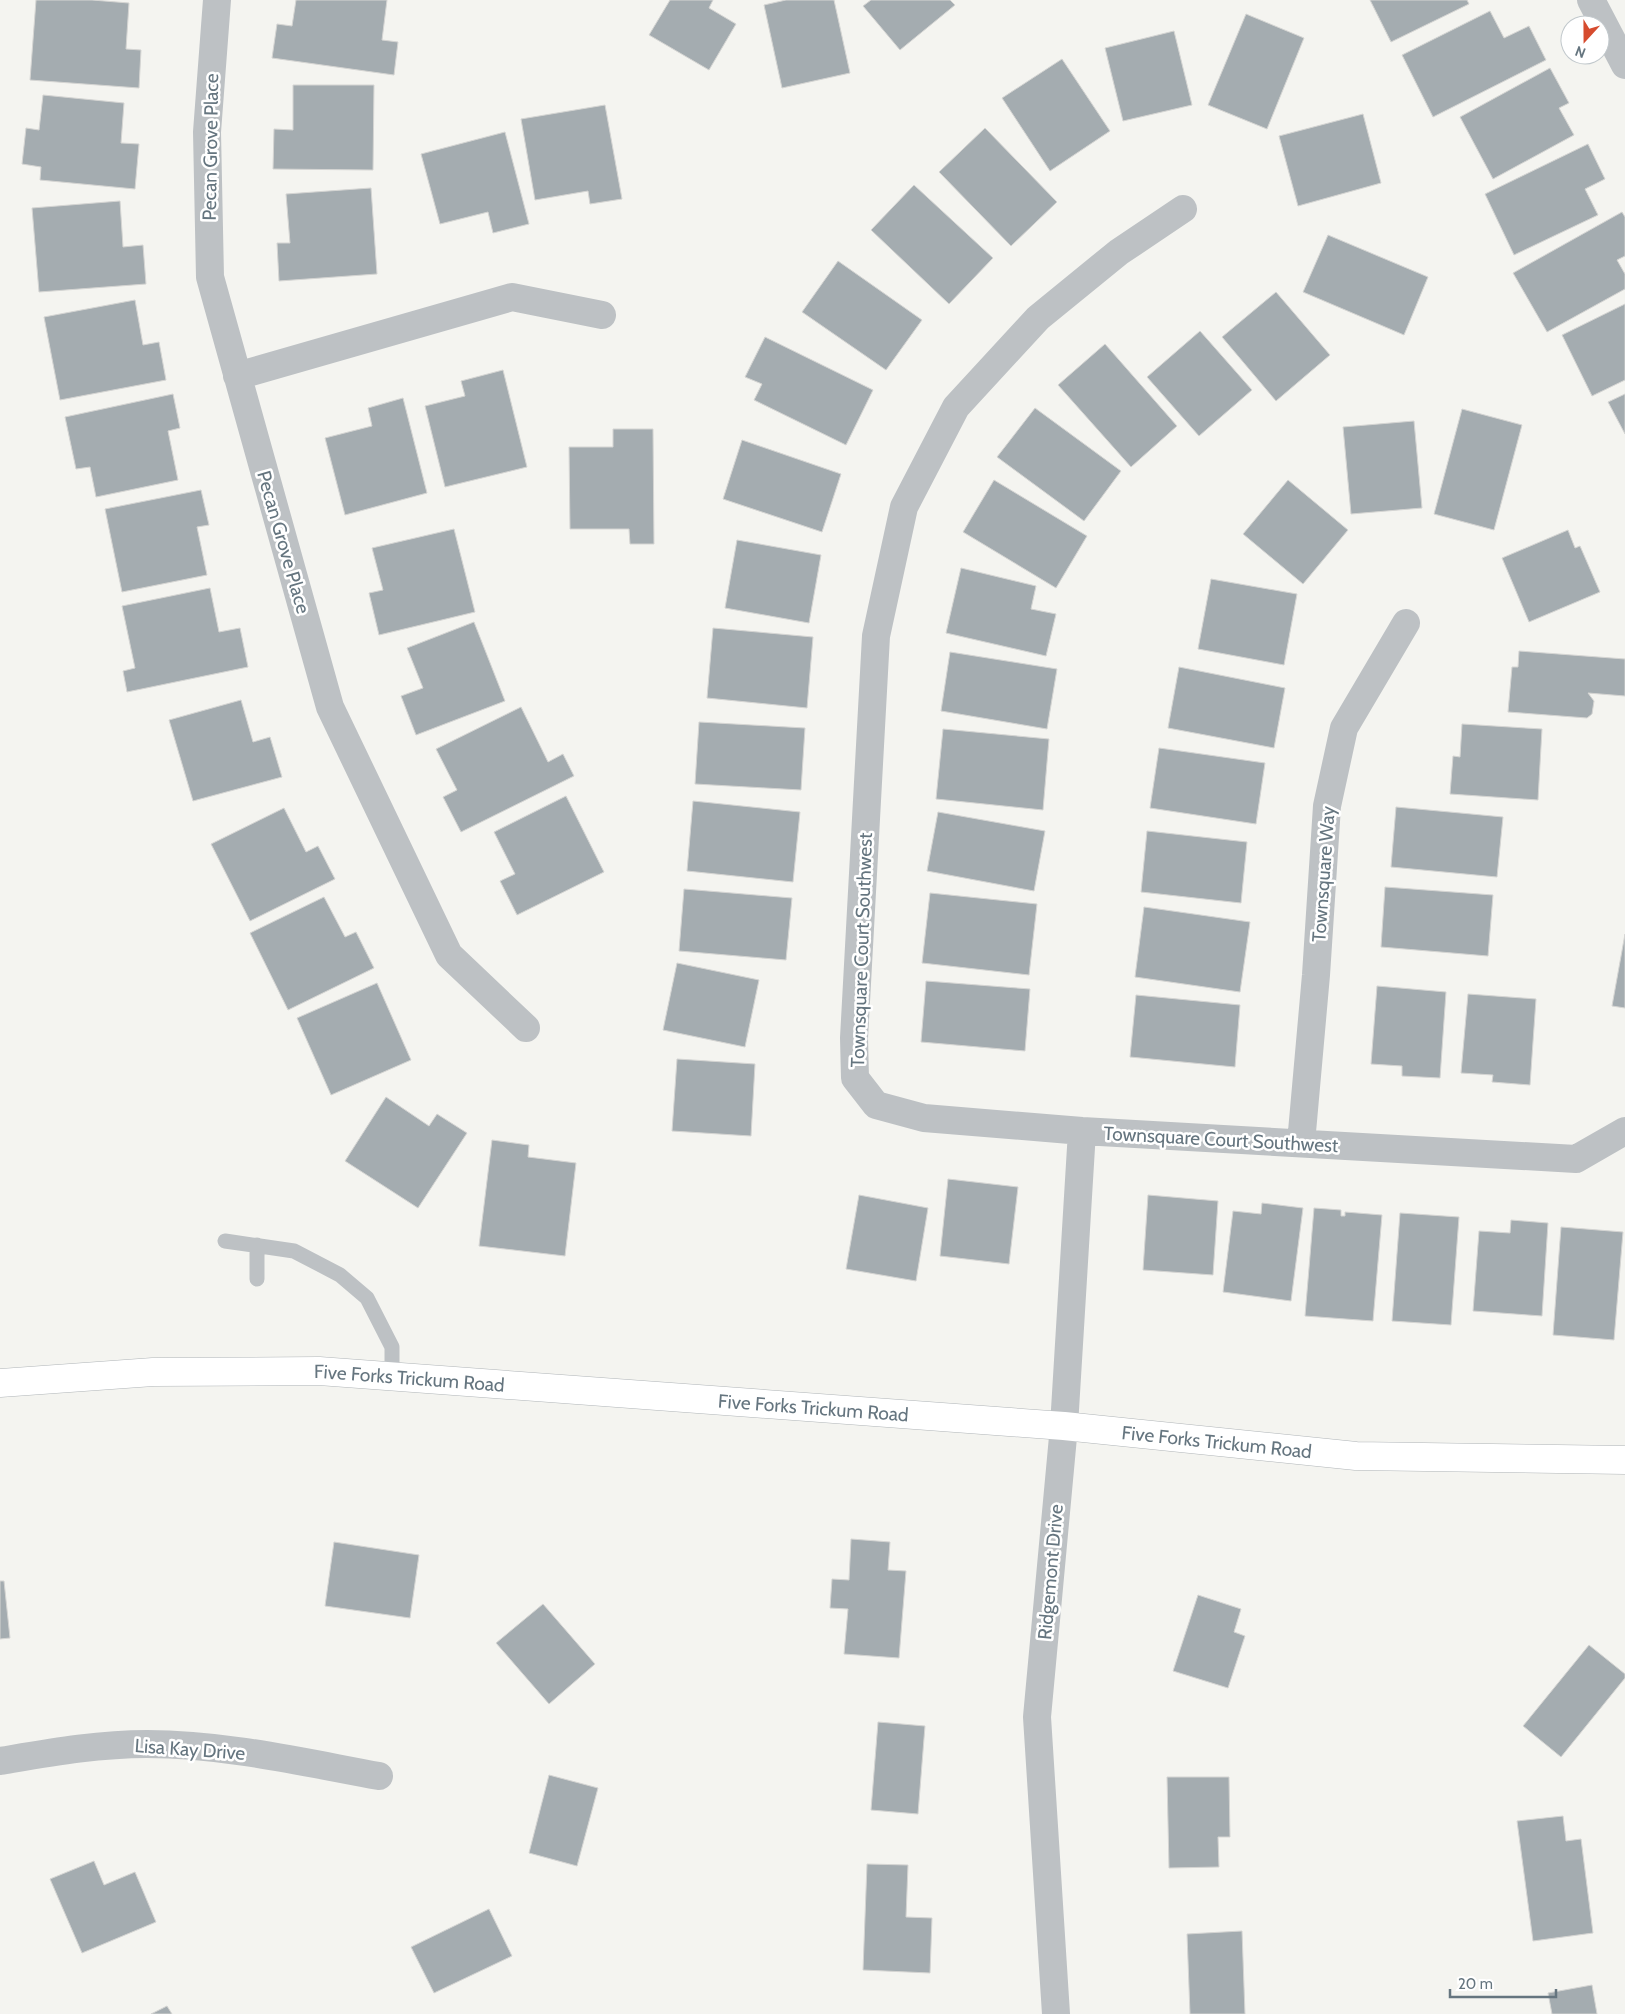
<svg xmlns="http://www.w3.org/2000/svg" width="1625" height="2014" viewBox="0 0 1625 2014" font-family="Cabin,sans-serif">
<style>
.building{fill:#a4acb0;stroke:#d5d5d3}
.lines{fill:none;stroke-linecap:round;stroke-linejoin:round}
.secondary-casing{stroke:#b0b5b8;stroke-width:29}
.lane{stroke:#bdc1c4;stroke-width:15}
.street{stroke:#bdc1c4;stroke-width:28}
.secondary{stroke:#fff;stroke-width:28}
.labels{text-anchor:middle;stroke-width:5;stroke-linejoin:round;paint-order:stroke}
.street-label{font-size:19px;fill:#65757f;stroke:#fff}
</style>
<rect width="100%" height="100%" fill="#f4f4f0"/>
<path class="building" d="M 36,0 L 92,0 L 129,3 L 126,49 L 141,50 L 139,88 L 30,80 Z
M 296,0 L 387,0 L 382,40 L 398,42 L 394,75 L 272,58 L 277,24 L 292,26 Z
M 670,0 L 713,0 L 709,8 L 736,24 L 709,70 L 649,35 Z
M 786,0 L 834,0 L 850,73 L 782,88 L 764,5 Z
M 871,0 L 950,0 L 955,5 L 900,50 L 863,6 Z
M 1370,0 L 1467,0 L 1469,4 L 1391,42 Z
M 1490,11 L 1504,38 L 1529,26 L 1546,60 L 1433,117 L 1402,55 Z
M 1246,14 L 1304,38 L 1267,129 L 1208,105 Z
M 1174,31 L 1192,105 L 1123,121 L 1105,48 Z
M 1062,59 L 1110,131 L 1050,171 L 1002,98 Z
M 1550,68 L 1569,103 L 1559,108 L 1574,135 L 1493,179 L 1460,117 Z
M 293,85 L 374,85 L 373,170 L 273,169 L 274,129 L 293,130 Z
M 43,95 L 124,103 L 121,143 L 139,144 L 135,189 L 40,180 L 41,167 L 22,164 L 26,128 L 39,130 Z
M 605,105 L 622,199 L 590,204 L 588,191 L 535,200 L 521,119 Z
M 1363,114 L 1381,183 L 1298,206 L 1279,136 Z
M 985,128 L 1057,202 L 1011,246 L 939,172 Z
M 505,132 L 529,224 L 493,233 L 488,212 L 440,224 L 421,154 Z
M 1588,144 L 1605,179 L 1585,189 L 1598,215 L 1514,255 L 1485,194 Z
M 914,185 L 993,258 L 949,304 L 871,230 Z
M 371,188 L 377,274 L 279,281 L 277,243 L 290,243 L 286,194 Z
M 120,201 L 123,247 L 143,245 L 146,284 L 39,292 L 32,208 Z
M 1622,212 L 1625,217 L 1625,256 L 1617,260 L 1625,274 L 1625,289 L 1547,332 L 1513,273 Z
M 1328,235 L 1428,277 L 1404,335 L 1303,292 Z
M 838,261 L 922,320 L 886,370 L 802,312 Z
M 1276,292 L 1330,355 L 1276,401 L 1222,337 Z
M 135,300 L 143,345 L 159,342 L 166,380 L 60,400 L 44,317 Z
M 1625,304 L 1625,380 L 1592,396 L 1562,335 Z
M 1200,331 L 1252,390 L 1199,436 L 1147,377 Z
M 765,337 L 873,390 L 846,445 L 754,400 L 762,384 L 745,377 Z
M 1105,344 L 1177,426 L 1131,467 L 1058,385 Z
M 503,370 L 527,467 L 445,487 L 425,406 L 465,396 L 461,381 Z
M 173,394 L 180,428 L 168,431 L 178,480 L 96,497 L 90,467 L 76,469 L 65,417 Z
M 1625,394 L 1625,434 L 1608,402 Z
M 403,398 L 427,493 L 345,515 L 325,438 L 372,426 L 368,408 Z
M 1035,408 L 1121,471 L 1084,521 L 997,457 Z
M 1462,409 L 1522,425 L 1494,530 L 1434,514 Z
M 1414,421 L 1422,508 L 1351,514 L 1343,427 Z
M 613,429 L 653,429 L 654,544 L 630,544 L 629,529 L 570,529 L 569,447 L 613,447 Z
M 742,440 L 841,474 L 822,532 L 723,499 Z
M 994,480 L 1087,536 L 1056,588 L 963,532 Z
M 1288,480 L 1348,530 L 1303,584 L 1243,534 Z
M 201,490 L 209,525 L 197,527 L 207,575 L 122,592 L 105,509 Z
M 454,529 L 475,612 L 379,635 L 369,593 L 383,590 L 372,548 Z
M 1568,530 L 1575,548 L 1580,546 L 1600,592 L 1529,622 L 1502,558 Z
M 737,540 L 821,555 L 809,623 L 725,608 Z
M 961,568 L 1036,586 L 1031,609 L 1056,614 L 1046,656 L 946,633 Z
M 1211,579 L 1297,594 L 1284,665 L 1198,649 Z
M 210,588 L 219,632 L 240,628 L 248,667 L 127,692 L 123,671 L 135,668 L 122,606 Z
M 474,622 L 505,701 L 416,735 L 401,696 L 423,688 L 407,648 Z
M 713,628 L 813,637 L 807,708 L 707,698 Z
M 1519,651 L 1625,659 L 1625,696 L 1588,693 L 1594,701 L 1592,714 L 1587,718 L 1508,712 L 1512,667 L 1518,667 Z
M 950,652 L 1057,669 L 1047,729 L 941,711 Z
M 1179,667 L 1285,688 L 1274,748 L 1168,728 Z
M 241,700 L 253,742 L 270,737 L 282,777 L 193,801 L 169,720 Z
M 521,707 L 548,762 L 563,754 L 574,776 L 461,832 L 443,797 L 457,790 L 436,749 Z
M 699,722 L 805,728 L 801,790 L 695,784 Z
M 1462,724 L 1542,729 L 1538,800 L 1450,794 L 1453,756 L 1460,757 Z
M 943,729 L 1049,739 L 1043,810 L 936,799 Z
M 1159,748 L 1265,763 L 1256,824 L 1150,808 Z
M 566,796 L 604,872 L 517,915 L 500,881 L 515,874 L 494,832 Z
M 693,801 L 800,812 L 793,882 L 687,871 Z
M 1396,807 L 1503,817 L 1497,877 L 1391,867 Z
M 284,808 L 306,852 L 318,846 L 335,879 L 250,921 L 211,844 Z
M 938,812 L 1045,831 L 1034,891 L 927,871 Z
M 1147,831 L 1247,842 L 1241,903 L 1141,892 Z
M 1385,887 L 1493,895 L 1488,956 L 1381,947 Z
M 684,889 L 792,898 L 786,960 L 679,951 Z
M 930,893 L 1037,904 L 1029,975 L 922,963 Z
M 324,897 L 345,937 L 356,932 L 374,968 L 288,1010 L 250,933 Z
M 1144,907 L 1250,922 L 1240,992 L 1135,977 Z
M 1625,934 L 1625,1008 L 1612,1006 Z
M 677,963 L 759,980 L 745,1047 L 663,1030 Z
M 926,981 L 1030,989 L 1025,1051 L 921,1042 Z
M 377,983 L 411,1060 L 331,1095 L 297,1018 Z
M 1377,986 L 1446,992 L 1440,1078 L 1402,1076 L 1402,1066 L 1371,1064 Z
M 1468,994 L 1536,999 L 1530,1085 L 1492,1082 L 1493,1075 L 1461,1073 Z
M 1136,995 L 1240,1005 L 1235,1067 L 1130,1057 Z
M 677,1059 L 755,1064 L 751,1136 L 672,1131 Z
M 386,1097 L 429,1126 L 437,1114 L 467,1133 L 418,1208 L 345,1161 Z
M 492,1140 L 529,1145 L 528,1157 L 576,1163 L 565,1256 L 479,1246 Z
M 948,1179 L 1018,1187 L 1009,1264 L 940,1256 Z
M 859,1195 L 928,1208 L 916,1281 L 846,1269 Z
M 1148,1195 L 1218,1201 L 1213,1275 L 1143,1270 Z
M 1262,1203 L 1303,1208 L 1291,1301 L 1223,1292 L 1233,1211 L 1261,1214 Z
M 1314,1208 L 1341,1210 L 1341,1216 L 1345,1216 L 1345,1212 L 1382,1215 L 1373,1321 L 1305,1316 Z
M 1400,1213 L 1459,1217 L 1451,1325 L 1392,1321 Z
M 1511,1220 L 1548,1223 L 1542,1316 L 1473,1311 L 1479,1231 L 1510,1233 Z
M 1561,1227 L 1623,1232 L 1614,1340 L 1553,1335 Z
M 851,1539 L 890,1542 L 888,1570 L 906,1571 L 899,1658 L 844,1654 L 848,1609 L 830,1608 L 832,1579 L 849,1580 Z
M 334,1542 L 419,1555 L 410,1618 L 325,1606 Z
M 0,1581 L 4,1581 L 10,1638 L 0,1639 Z
M 1198,1595 L 1241,1609 L 1234,1632 L 1245,1636 L 1228,1688 L 1173,1671 Z
M 543,1604 L 595,1664 L 549,1704 L 496,1643 Z
M 1589,1645 L 1625,1674 L 1625,1678 L 1561,1757 L 1523,1726 Z
M 878,1722 L 925,1726 L 918,1814 L 871,1810 Z
M 549,1775 L 598,1788 L 577,1866 L 529,1853 Z
M 1167,1777 L 1229,1777 L 1230,1837 L 1218,1837 L 1219,1867 L 1169,1868 Z
M 1563,1816 L 1566,1841 L 1581,1839 L 1593,1933 L 1533,1941 L 1517,1821 Z
M 94,1861 L 104,1885 L 135,1872 L 156,1922 L 82,1953 L 50,1879 Z
M 867,1864 L 908,1865 L 906,1917 L 932,1918 L 930,1973 L 863,1970 Z
M 489,1909 L 512,1956 L 434,1993 L 411,1947 Z
M 1242,1931 L 1245,2014 L 1190,2014 L 1187,1934 Z
M 1592,1985 L 1597,2014 L 1552,2014 L 1548,1993 Z
M 167,2006 L 172,2014 L 151,2014 Z"/>
<g class="lines">
<defs>
<g id="secondary">
<path id="s1" d="M 0,1383 L 153,1372 L 319,1371 L 1064,1426 L 1356,1456 L 1625,1460"/>
</g>
</defs>
<use href="#secondary" class="secondary-casing"/>
<path class="lane" d="M 225,1241 L 294,1251 L 340,1275 L 367,1298 L 392,1347 L 392,1376
M 257,1245 L 257,1279"/>
<path class="street" d="M 217,0 L 207,132 L 210,277 L 330,707 L 449,955 L 526,1028
M 1591,0 L 1625,65
M 1183,209 L 1119,252 L 1038,318 L 956,407 L 904,507 L 876,636 L 854,1038 L 855,1078 L 876,1105 L 924,1118 L 1082,1131 L 1576,1159 L 1625,1131
M 237,376 L 512,297 L 602,315
M 1301,1143 L 1316,975 L 1327,806 L 1344,728 L 1406,623
M 0,1761 C 48,1753 97,1744 147,1744 C 225,1744 302,1762 379,1776
M 1056,2014 L 1037,1717 L 1064,1426 L 1082,1131"/>
<use href="#secondary" class="secondary"/>
</g>
<g class="labels">
<g class="street-label">
<text transform="translate(210 147) rotate(-89)" y="7">Pecan Grove Place</text>
<text transform="translate(284 542) rotate(74)" y="7">Pecan Grove Place</text>
<text transform="translate(1323 874) rotate(-86)" y="7">Townsquare Way</text>
<text transform="translate(861 950) rotate(-88)" y="7">Townsquare Court Southwest</text>
<text transform="translate(1221 1139) rotate(3)" y="7">Townsquare Court Southwest</text>
<text dy="7" stroke="none"><textPath href="#s1" startOffset="410">Five Forks Trickum Road</textPath></text>
<text dy="7" stroke="none"><textPath href="#s1" startOffset="815">Five Forks Trickum Road</textPath></text>
<text dy="7" stroke="none"><textPath href="#s1" startOffset="1220">Five Forks Trickum Road</textPath></text>
<text transform="translate(1050 1572) rotate(-85)" y="7">Ridgemont Drive</text>
<text transform="translate(190 1749) rotate(4)" y="7">Lisa Kay Drive</text>
</g>
</g>
<g transform="translate(1585 40) rotate(201)"><circle r="24" fill="#ffffff" stroke="#c1c8cc"/>
<path d="M0-4L9 19L0 12L-9 19Z" fill="#d64b2e"/>
<text y="-8" font-size="14" font-weight="bold" text-anchor="middle" fill="#65757f">N</text>
</g>
<path d="M1450 1989v8h106v-8" fill="none" stroke="#65757f" stroke-width="2.5"/>
<text x="1458" y="1989" font-size="15" fill="#65757f" stroke="#ffffff" stroke-width="4" paint-order="stroke">20 m</text>
</svg>
